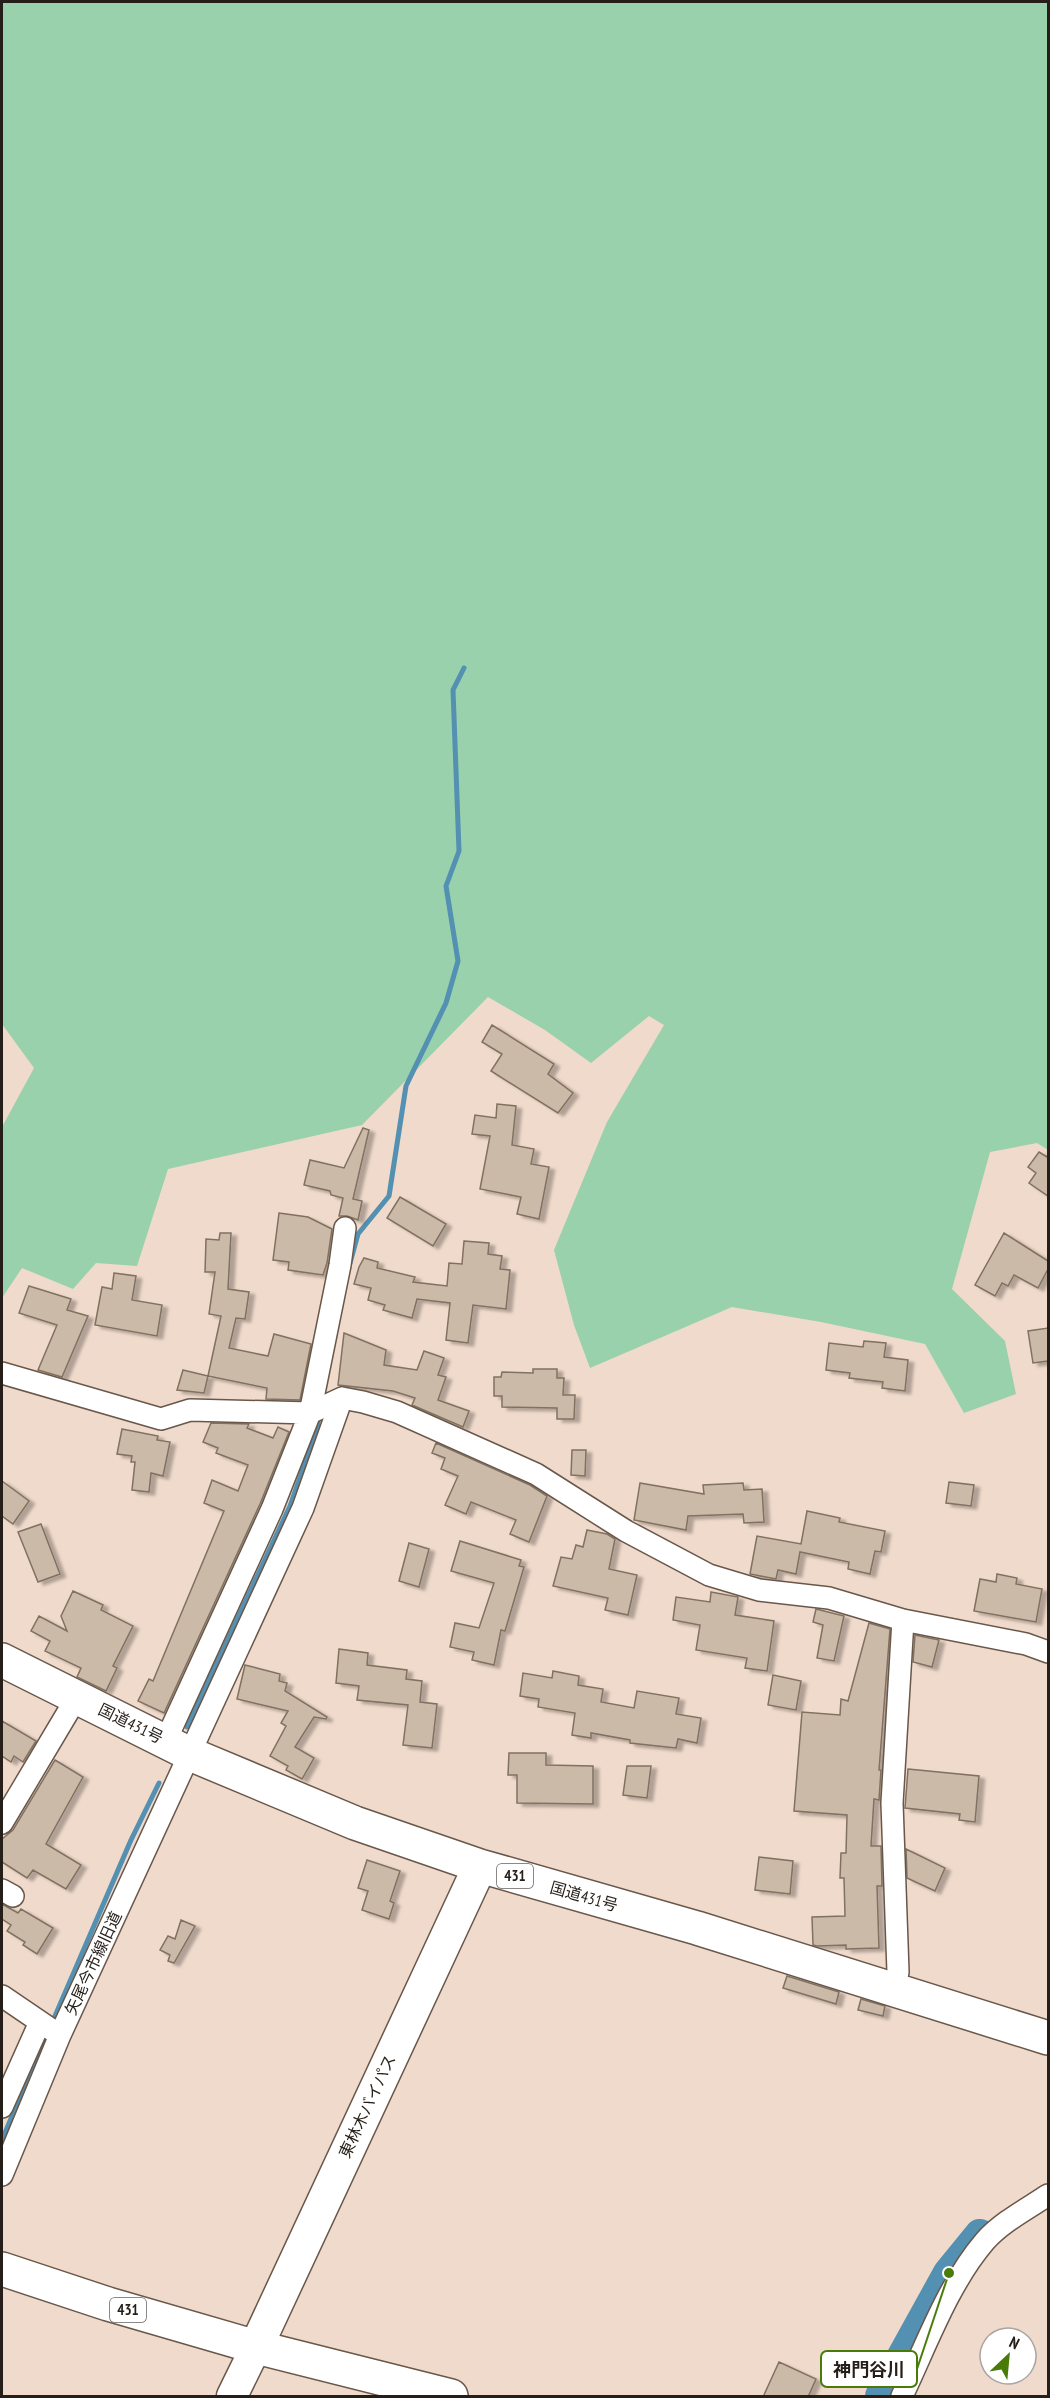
<svg xmlns="http://www.w3.org/2000/svg" width="1050" height="2398" viewBox="0 0 1050 2398" font-family="'PT Sans Narrow','Noto Sans JP',sans-serif">
<style>
.green{fill:#98d1ac}
.lines{fill:none;stroke-linecap:round;stroke-linejoin:round}
.stream{stroke:#5390b2;stroke-width:5}
.river{stroke:#5390b2;stroke-width:32}
.building{fill:#cbbaa8;stroke:#817160;stroke-width:1.5;filter:url(#shadow)}
.minor-casing{stroke:#69574a;stroke-width:24}
.secondary-casing{stroke:#69574a;stroke-width:33}
.trunk-casing{stroke:#69574a;stroke-width:36}
.minor{stroke:#fff;stroke-width:21}
.secondary{stroke:#fff;stroke-width:30}
.trunk{stroke:#fff;stroke-width:33}
.labels{text-anchor:middle;stroke-width:4.5;stroke-linejoin:round;paint-order:stroke}
.shield{fill:#fff;stroke:#67625e;stroke-width:1.5}
.shield-label{font-size:15px;font-weight:bold;fill:#261f19}
.street-label{font-size:16px;fill:#261f19;stroke:#fff}
.leader{fill:none;stroke:#487b08;stroke-width:2}
.callout-dot{fill:#487b08;stroke:#fff;stroke-width:2}
.callout{fill:#fff;stroke:#487b08;stroke-width:2}
.callout-label{font-size:18px;text-anchor:middle;font-weight:bold;fill:#261f19}
</style>
<defs>
<filter id="shadow"><feDropShadow dx="5.5" dy="3" stdDeviation="1.5" flood-color="#0004"/></filter>
</defs>
<rect width="100%" height="100%" fill="#f0dacb"/>
<path class="green" d="M 2,2 L 1048,2 L 1048,1150 L 1037,1143 L 990,1152 L 952,1289 L 1005,1341 L 1016,1394 L 964,1413 L 925,1344 L 821,1322 L 732,1307 L 590,1368 L 574,1325 L 554,1250 L 607,1122 L 664,1025 L 649,1016 L 591,1063 L 545,1030 L 488,997 L 362,1125 L 168,1169 L 137,1266 L 96,1263 L 73,1289 L 22,1268 L 2,1298 L 2,1127 L 34,1068 L 2,1024 Z"/>
<g class="lines">
<path class="stream" d="M 350,1263 L 358,1234 L 389,1196 L 406,1086 L 446,1003 L 458,961 L 446,886 L 459,851 L 453,690 L 464,668
M 187,1727 L 290,1506 L 317,1429 L 319,1416
M 52,2023 L 131,1840 L 159,1783
M 2,2140 L 48,2031"/>
<path class="river" d="M 881,2396 L 949,2273 L 980,2235"/>
</g>
<path class="building" d="M 492,1025 L 554,1064 L 548,1074 L 573,1093 L 558,1113 L 491,1071 L 502,1054 L 482,1042 Z
M 497,1104 L 516,1106 L 512,1145 L 534,1149 L 531,1164 L 549,1167 L 539,1219 L 517,1214 L 521,1197 L 480,1189 L 490,1136 L 472,1134 L 475,1115 L 496,1118 Z
M 363,1128 L 369,1130 L 353,1199 L 362,1201 L 358,1220 L 347,1216 L 339,1216 L 343,1198 L 331,1195 L 330,1191 L 304,1185 L 310,1160 L 344,1168 Z
M 1039,1152 L 1047,1157 L 1048,1154 L 1048,1196 L 1029,1183 L 1036,1173 L 1028,1167 Z
M 400,1197 L 446,1224 L 433,1246 L 387,1218 Z
M 279,1213 L 308,1217 L 332,1229 L 327,1263 L 323,1275 L 288,1270 L 289,1262 L 273,1260 Z
M 220,1233 L 231,1233 L 228,1289 L 249,1292 L 245,1319 L 236,1318 L 229,1348 L 268,1356 L 274,1334 L 311,1344 L 300,1400 L 266,1399 L 267,1388 L 208,1376 L 221,1316 L 209,1314 L 215,1272 L 205,1272 L 206,1239 L 219,1240 Z
M 1004,1233 L 1048,1261 L 1048,1269 L 1038,1288 L 1014,1275 L 1008,1286 L 1002,1283 L 995,1296 L 975,1285 Z
M 464,1241 L 489,1243 L 488,1254 L 502,1256 L 500,1269 L 510,1270 L 506,1309 L 473,1305 L 468,1343 L 446,1340 L 450,1303 L 417,1299 L 412,1318 L 383,1310 L 385,1305 L 368,1300 L 371,1288 L 354,1284 L 359,1267 L 364,1258 L 378,1262 L 377,1268 L 415,1277 L 413,1282 L 447,1286 L 449,1263 L 462,1264 Z
M 114,1273 L 136,1276 L 132,1300 L 162,1305 L 157,1336 L 95,1325 L 102,1287 L 112,1289 Z
M 29,1286 L 71,1299 L 67,1310 L 88,1316 L 62,1377 L 38,1370 L 57,1325 L 19,1313 Z
M 1048,1328 L 1048,1361 L 1033,1363 L 1028,1331 Z
M 344,1333 L 386,1350 L 384,1365 L 417,1370 L 424,1351 L 444,1358 L 438,1375 L 446,1377 L 438,1400 L 469,1411 L 463,1427 L 412,1405 L 415,1398 L 393,1391 L 338,1385 Z
M 864,1341 L 886,1343 L 884,1357 L 908,1360 L 905,1391 L 882,1388 L 883,1382 L 849,1378 L 850,1373 L 826,1370 L 829,1343 L 863,1347 Z
M 533,1369 L 557,1369 L 557,1378 L 564,1378 L 563,1395 L 575,1395 L 574,1419 L 557,1419 L 557,1408 L 502,1407 L 502,1396 L 494,1396 L 494,1377 L 501,1377 L 502,1372 L 533,1373 Z
M 183,1370 L 208,1376 L 204,1393 L 177,1390 Z
M 211,1423 L 249,1424 L 247,1428 L 273,1438 L 278,1427 L 289,1432 L 260,1504 L 164,1713 L 138,1701 L 149,1679 L 153,1681 L 224,1511 L 204,1503 L 212,1480 L 238,1491 L 248,1465 L 216,1453 L 218,1448 L 203,1442 Z
M 122,1429 L 158,1436 L 157,1440 L 170,1442 L 163,1476 L 151,1473 L 149,1492 L 132,1490 L 135,1462 L 131,1462 L 132,1456 L 117,1454 Z
M 436,1443 L 530,1485 L 547,1496 L 529,1542 L 510,1534 L 516,1520 L 471,1502 L 466,1514 L 445,1505 L 458,1476 L 441,1469 L 445,1458 L 432,1453 Z
M 572,1450 L 586,1450 L 585,1476 L 571,1475 Z
M 2,1481 L 29,1501 L 13,1524 L 2,1516 Z
M 949,1482 L 974,1485 L 971,1506 L 946,1503 Z
M 640,1483 L 704,1494 L 703,1485 L 743,1483 L 744,1490 L 762,1489 L 764,1522 L 744,1523 L 743,1514 L 688,1516 L 686,1530 L 634,1520 Z
M 807,1511 L 840,1518 L 839,1522 L 885,1531 L 881,1552 L 875,1551 L 870,1574 L 848,1569 L 849,1562 L 800,1552 L 796,1574 L 778,1570 L 776,1579 L 750,1574 L 757,1536 L 801,1544 Z
M 41,1524 L 60,1574 L 38,1582 L 18,1532 Z
M 587,1530 L 607,1534 L 615,1539 L 609,1569 L 637,1575 L 628,1615 L 605,1610 L 608,1598 L 553,1586 L 561,1557 L 572,1559 L 576,1545 L 583,1547 Z
M 460,1541 L 521,1560 L 519,1566 L 524,1567 L 505,1631 L 501,1630 L 494,1665 L 472,1660 L 474,1652 L 450,1647 L 455,1623 L 479,1628 L 494,1583 L 451,1571 Z
M 409,1543 L 429,1549 L 419,1587 L 399,1581 Z
M 997,1574 L 1017,1578 L 1016,1584 L 1042,1589 L 1036,1622 L 974,1611 L 980,1579 L 996,1582 Z
M 73,1591 L 103,1605 L 101,1610 L 133,1626 L 113,1666 L 117,1668 L 106,1691 L 77,1677 L 81,1668 L 45,1651 L 50,1641 L 31,1631 L 39,1616 L 67,1631 L 61,1616 Z
M 711,1592 L 738,1597 L 735,1615 L 774,1621 L 767,1671 L 745,1668 L 747,1658 L 696,1650 L 700,1625 L 673,1620 L 676,1597 L 710,1602 Z
M 816,1609 L 844,1616 L 834,1661 L 817,1658 L 823,1625 L 813,1622 Z
M 869,1623 L 890,1629 L 879,1770 L 881,1770 L 879,1800 L 874,1799 L 871,1846 L 881,1846 L 882,1886 L 877,1886 L 879,1948 L 846,1949 L 846,1945 L 817,1946 L 813,1945 L 812,1917 L 845,1916 L 844,1878 L 840,1878 L 841,1853 L 846,1853 L 847,1815 L 794,1811 L 802,1712 L 840,1715 L 841,1699 L 848,1701 Z
M 915,1635 L 939,1640 L 932,1667 L 913,1662 Z
M 339,1649 L 368,1653 L 367,1665 L 407,1670 L 406,1679 L 422,1681 L 420,1702 L 437,1704 L 432,1748 L 403,1745 L 408,1705 L 357,1700 L 359,1686 L 336,1683 Z
M 245,1665 L 280,1674 L 279,1681 L 287,1683 L 285,1691 L 327,1717 L 326,1719 L 314,1717 L 295,1747 L 314,1758 L 302,1779 L 286,1770 L 288,1766 L 270,1756 L 286,1726 L 281,1723 L 288,1711 L 237,1699 Z
M 553,1671 L 579,1676 L 578,1685 L 603,1689 L 601,1702 L 634,1708 L 637,1691 L 679,1698 L 676,1714 L 701,1718 L 697,1743 L 678,1739 L 676,1748 L 630,1743 L 630,1740 L 591,1733 L 591,1738 L 572,1735 L 575,1713 L 538,1707 L 539,1699 L 520,1696 L 523,1673 L 552,1678 Z
M 773,1675 L 801,1681 L 796,1710 L 768,1705 Z
M 2,1721 L 36,1741 L 23,1762 L 14,1756 L 11,1762 L 2,1756 Z
M 509,1753 L 546,1753 L 546,1765 L 593,1766 L 593,1804 L 517,1803 L 517,1775 L 508,1775 Z
M 55,1760 L 83,1777 L 46,1844 L 81,1865 L 66,1889 L 33,1870 L 27,1878 L 2,1862 L 2,1839 L 13,1830 Z
M 627,1766 L 651,1766 L 647,1798 L 623,1795 Z
M 908,1769 L 979,1776 L 975,1822 L 959,1820 L 960,1814 L 905,1808 Z
M 906,1849 L 945,1868 L 935,1891 L 907,1878 Z
M 759,1857 L 793,1861 L 790,1894 L 755,1890 Z
M 367,1860 L 400,1871 L 390,1901 L 394,1903 L 389,1919 L 362,1910 L 368,1891 L 358,1888 Z
M 2,1904 L 18,1913 L 21,1909 L 53,1928 L 37,1954 L 23,1945 L 25,1942 L 7,1931 L 11,1925 L 2,1919 Z
M 181,1920 L 195,1926 L 174,1963 L 168,1961 L 170,1955 L 160,1950 L 168,1936 L 175,1939 Z
M 787,1976 L 839,1992 L 836,2004 L 783,1988 Z
M 861,1999 L 885,2006 L 883,2016 L 858,2010 Z
M 779,2362 L 816,2379 L 808,2397 L 763,2397 Z"/>
<g class="lines">
<defs>
<path id="minor" d="M 2,1373 L 161,1419 L 190,1410 L 310,1413 L 342,1398 L 363,1402 L 397,1412 L 536,1474 L 626,1531 L 709,1575 L 759,1590 L 829,1598 L 903,1620 L 1026,1644 L 1048,1652
M 166,1740 L 272,1509 L 310,1413 L 340,1265 L 345,1228
M 2,1823 L 77,1697
M 2,1890 L 13,1896
M 894,1989 L 898,1972 L 892,1803 L 903,1620
M 2,1996 L 52,2030
M 2,2107 L 40,2022
M 2,2175 L 60,2035 L 303,1508 L 342,1398
M 902,2396 C 926,2346 948,2284 985,2241 C 1002,2222 1027,2209 1048,2195"/>
<path id="secondary" d="M 232,2396 L 256,2347"/>
<path id="trunk" d="M 2,1660 L 190,1754 L 355,1823 L 480,1866 L 697,1928 L 1048,2038
M 2,2269 L 108,2304 L 256,2347 L 451,2396
M 256,2347 L 480,1866"/>
</defs>
<use href="#minor" class="minor-casing"/>
<use href="#secondary" class="secondary-casing"/>
<use href="#trunk" class="trunk-casing"/>
<use href="#minor" class="minor"/>
<use href="#secondary" class="secondary"/>
<use href="#trunk" class="trunk"/>
</g>
<g class="labels">
<g class="shield">
<rect x="497" y="1864" width="36" height="24" rx="4.5"/>
<rect x="110" y="2298" width="36" height="24" rx="4.5"/>
</g>
<g class="shield-label">
<text x="515" y="1881">431</text>
<text x="128" y="2315">431</text>
</g>
<g class="street-label">
<text transform="translate(131 1723) rotate(26)" y="6">国道431号</text>
<text transform="translate(584 1896) rotate(16)" y="6">国道431号</text>
<text transform="translate(93 1963) rotate(-65)" y="6">矢尾今市線旧道</text>
<text transform="translate(367 2106) rotate(-65)" y="6">東林木バイパス</text>
</g>
</g>
<path class="leader" d="M949 2273L917 2369"/>
<circle class="callout-dot" cx="949" cy="2273" r="6"/>
<rect class="callout" x="821" y="2351" width="96" height="36" rx="6"/>
<g class="callout-label">
<text x="869" y="2376">神門谷川</text>
</g>
<rect width="1050" height="2398" fill="none" stroke="#261f19" stroke-width="6"/>
<g transform="translate(1008 2356) rotate(26)"><circle r="28" fill="#ffffff" stroke="#a8a5a3" stroke-width="1.5"/>
<path d="M0-4.5L10 22L0 15L-10 22Z" fill="#487b08"/>
<text y="-9" font-size="16" font-weight="bold" text-anchor="middle" fill="#261f19">N</text>
</g>
</svg>
